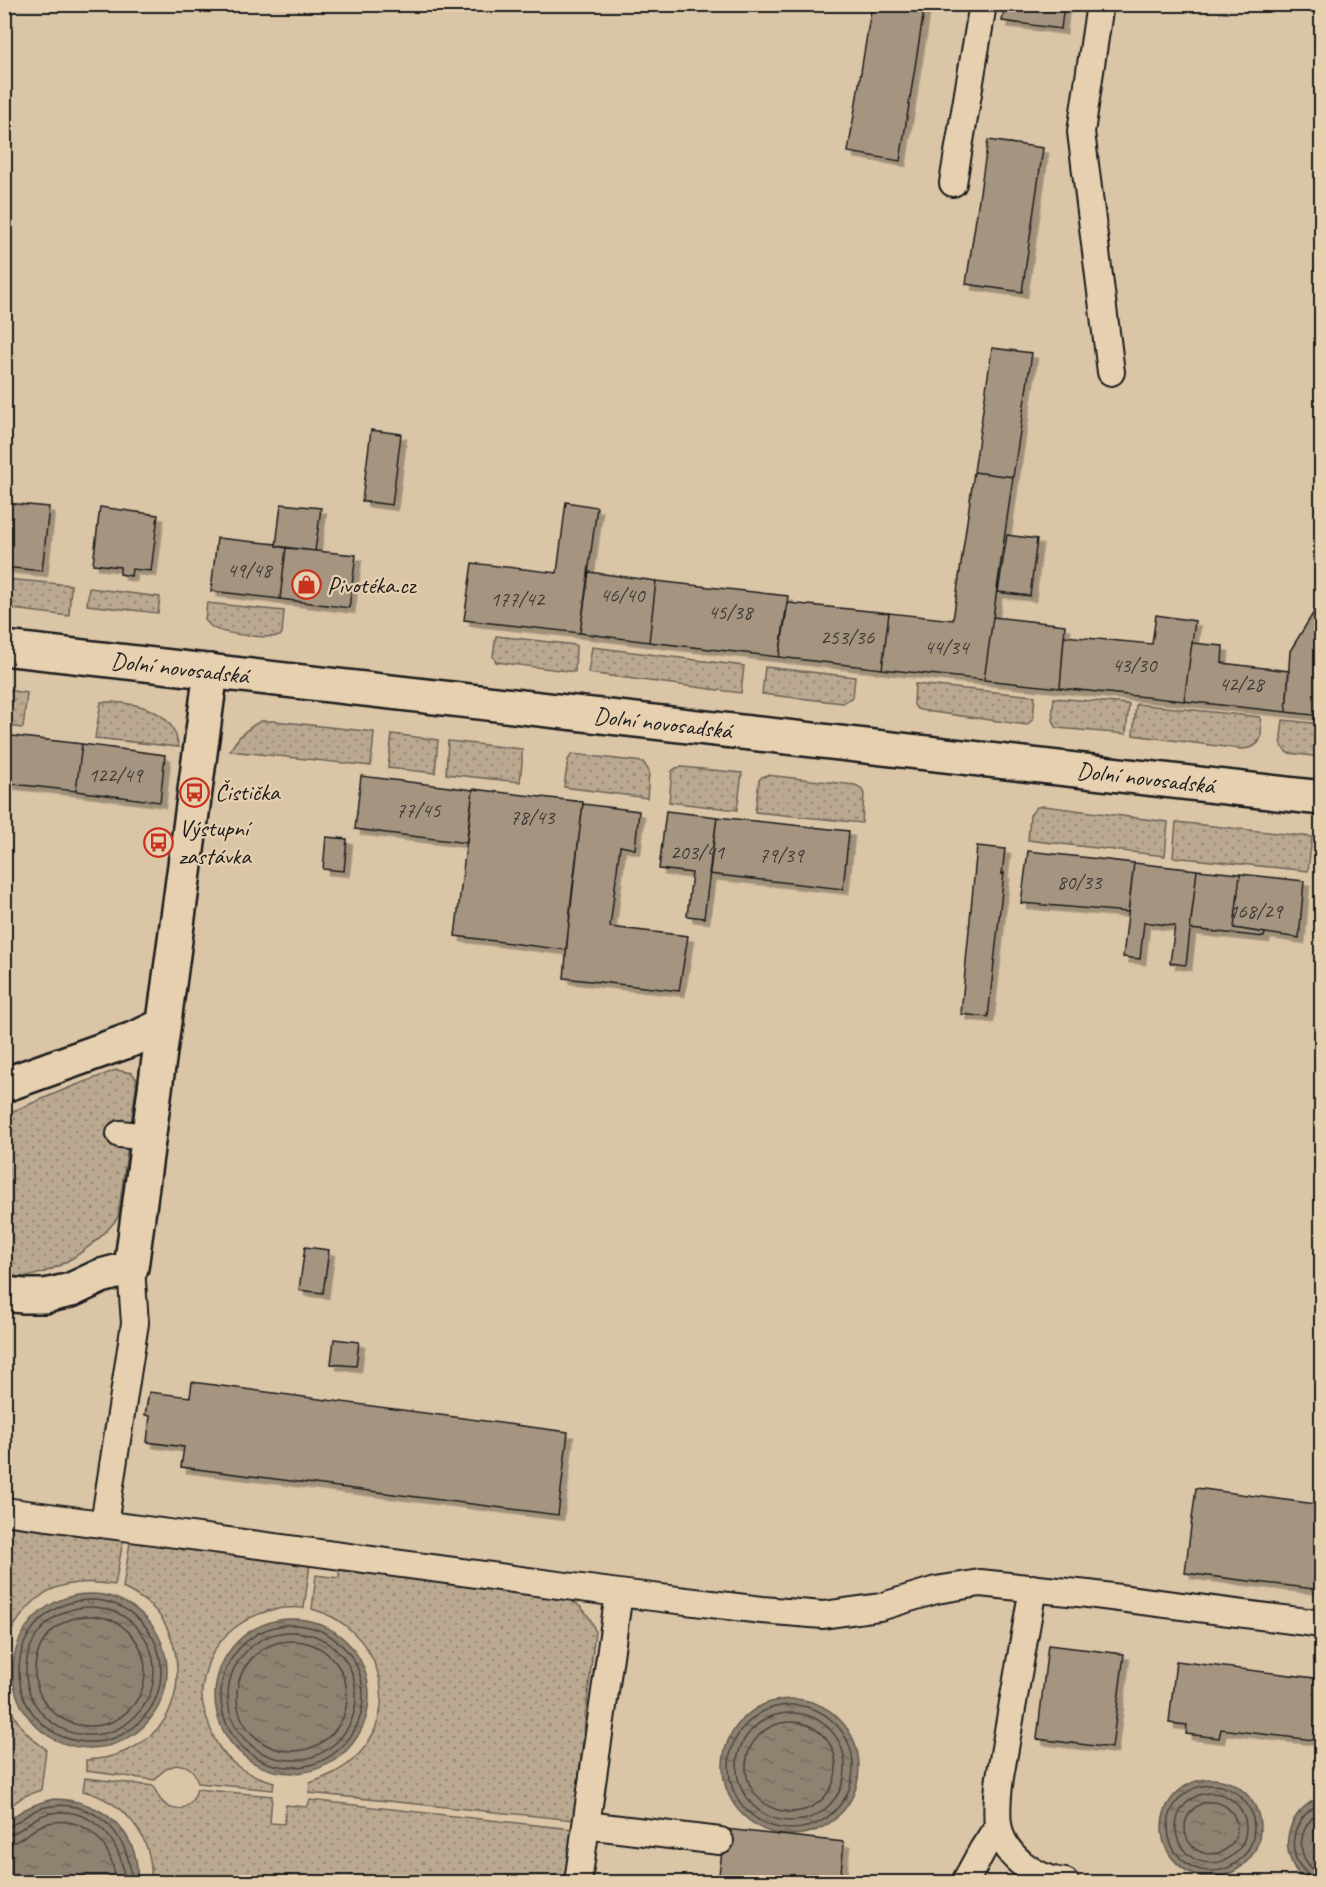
<svg xmlns="http://www.w3.org/2000/svg" width="1326" height="1887" viewBox="0 0 1326 1887" font-family="Caveat,sans-serif">
<style>
.grass{fill:url(#grass-dots);stroke:#6b6256;stroke-width:1.5}
.water{fill:url(#water-ripples);stroke:#60594f;stroke-width:1.5}
.lines{fill:none;stroke-linecap:round;stroke-linejoin:round}
.shore{stroke:#4a453e;stroke-width:1.5}
.building{fill:#a59580;stroke:#1c1c1c;stroke-width:1.5;filter:url(#shadow)}
.service-casing{stroke:#1c1c1c;stroke-width:30}
.minor-casing{stroke:#1c1c1c;stroke-width:38}
.secondary-casing{stroke:#1c1c1c;stroke-width:38}
.service{stroke:#e6d0b0;stroke-width:26}
.minor{stroke:#e6d0b0;stroke-width:33}
.secondary{stroke:#e6d0b0;stroke-width:33}
.labels{text-anchor:middle;stroke-width:4.5;stroke-linejoin:round;paint-order:stroke}
.number-label{font-size:21px;fill:#3e3a35}
.poi-label{font-size:24px;fill:#1c1c1c;stroke:#e6d0b0;text-anchor:start}
.street-label{font-size:24px;fill:#1c1c1c;stroke:#e6d0b0}
</style>
<defs>
<pattern id="grass-dots" width="8" height="8" patternUnits="userSpaceOnUse" patternTransform="scale(1.5)"><rect width="8" height="8" fill="#baa990"/><path d="M2 2h.1M6 6h.1" fill="none" stroke="#968975" stroke-width="1.8" stroke-linecap="round"/></pattern>
<pattern id="water-ripples" width="26" height="14" patternUnits="userSpaceOnUse" patternTransform="scale(1.5)"><rect width="26" height="14" fill="#8e8271"/><path d="M2 4q2-2 4 0t4 0M15 11q2-2 4 0t4 0" fill="none" stroke="#736a5c"/></pattern>
<filter id="shadow"><feDropShadow dx="5.5" dy="5.5" stdDeviation="0" flood-color="#0004"/></filter>
</defs>
<rect width="100%" height="100%" fill="#dac5a7"/>
<filter id="ink" filterUnits="userSpaceOnUse"><feTurbulence type="fractalNoise" baseFrequency=".0167" numOctaves="2"/><feDisplacementMap in="SourceGraphic" scale="12" xChannelSelector="R" yChannelSelector="G"/><feConvolveMatrix kernelMatrix="1 2 1 2 8 2 1 2 1" color-interpolation-filters="sRGB"/></filter>
<g filter="url(#ink)">
<path class="grass" d="M 5,579 L 71,585 L 69,616 L 5,608 Z
M 89,588 L 160,597 L 158,613 L 87,605 Z
M 207,603 L 284,611 L 282,633 L 280,636 C 266,638 223,635 212,627 C 210,626 207,622 205,620 Z
M 496,636 L 576,645 L 575,672 L 496,662 L 493,656 Z
M 592,647 L 744,666 L 741,693 L 588,673 Z
M 765,667 L 855,677 L 853,697 L 843,703 L 762,694 Z
M 915,684 L 1035,696 L 1033,719 L 1027,725 L 925,711 L 917,709 L 914,705 Z
M 5,690 L 27,693 L 23,728 L 5,726 Z
M 1054,698 L 1129,704 L 1126,734 L 1057,728 C 1050,719 1053,708 1054,698 Z
M 101,702 C 126,702 163,705 175,733 C 177,737 177,743 179,747 L 95,738 Z
M 1136,704 L 1260,717 C 1263,737 1263,748 1241,749 L 1133,735 Z
M 1283,720 L 1321,724 L 1321,757 L 1288,753 C 1277,746 1282,732 1283,720 Z
M 261,721 L 275,721 L 374,732 L 371,766 L 230,751 C 237,737 247,728 261,721 Z
M 392,734 L 438,740 L 435,773 L 388,768 Z
M 448,741 L 522,749 L 522,763 L 520,782 L 446,774 Z
M 572,754 L 643,762 L 649,771 L 647,798 L 564,787 L 568,760 Z
M 682,767 L 742,773 L 737,810 L 669,802 L 672,771 L 676,768 Z
M 767,775 L 855,785 L 861,788 L 864,794 L 862,823 L 755,812 L 759,780 L 762,777 Z
M 1044,806 L 1168,822 L 1165,856 L 1028,840 L 1030,815 L 1037,807 Z
M 1176,822 L 1312,837 L 1308,871 L 1173,857 Z
M 116,1070 L 132,1073 L 137,1080 L 118,1217 C 98,1246 41,1286 5,1275 L 4,1115 L 66,1089 Z
M 5,1526 L 123,1541 L 115,1585 C 59,1575 30,1592 5,1643 Z
M 130,1542 L 310,1564 L 304,1608 C 258,1604 213,1631 204,1678 C 203,1684 201,1691 202,1697 C 202,1704 205,1712 207,1719 C 213,1738 219,1752 236,1765 C 247,1774 261,1778 274,1782 L 273,1790 L 198,1783 C 192,1758 168,1761 155,1780 L 86,1771 L 86,1760 C 114,1759 141,1748 159,1727 C 185,1696 182,1641 156,1611 C 147,1601 135,1594 123,1588 Z
M 339,1568 L 565,1598 C 580,1603 591,1616 595,1631 L 574,1820 L 309,1793 L 310,1783 C 326,1777 341,1771 354,1759 C 407,1709 378,1627 312,1609 L 316,1575 L 339,1578 Z
M 5,1693 C 11,1717 25,1735 46,1749 L 41,1790 L 24,1796 L 5,1810 Z
M 85,1778 L 154,1786 C 162,1814 189,1818 197,1789 L 272,1796 L 270,1823 L 284,1824 L 286,1805 L 307,1807 L 310,1800 L 572,1829 L 566,1882 L 151,1882 C 154,1838 126,1802 83,1791 Z"/>
<path class="water" d="M13 1671a77 77 0 1 1 154 0a77 77 0 1 1-154 0Z
M215 1696a77 77 0 1 1 154 0a77 77 0 1 1-154 0Z
M723 1767a68 68 0 1 1 136 0a68 68 0 1 1-136 0Z
M1162 1828a49 49 0 1 1 98 0a49 49 0 1 1-98 0Z
M 1321,1797 L 1321,1882 C 1318,1882 1311,1884 1308,1882 C 1302,1880 1298,1874 1295,1869 C 1278,1840 1292,1809 1321,1797 Z
M 54,1799 C 102,1800 141,1832 137,1882 L 5,1882 L 5,1824 C 19,1810 35,1803 54,1799 Z"/>
<g class="lines">
<path class="shore" d="M19 1671a71 71 0 1 1 142 0a71 71 0 1 1-142 0Z
M26 1671a64 64 0 1 1 128 0a64 64 0 1 1-128 0Z
M35 1671a55 55 0 1 1 110 0a55 55 0 1 1-110 0Z
M221 1696a71 71 0 1 1 142 0a71 71 0 1 1-142 0Z
M228 1696a64 64 0 1 1 128 0a64 64 0 1 1-128 0Z
M237 1696a55 55 0 1 1 110 0a55 55 0 1 1-110 0Z
M729 1767a62 62 0 1 1 124 0a62 62 0 1 1-124 0Z
M737 1767a54 54 0 1 1 108 0a54 54 0 1 1-108 0Z
M746 1767a45 45 0 1 1 90 0a45 45 0 1 1-90 0Z
M1168 1828a43 43 0 1 1 86 0a43 43 0 1 1-86 0Z
M1176 1828a35 35 0 1 1 70 0a35 35 0 1 1-70 0Z
M1185 1828a26 26 0 1 1 52 0a26 26 0 1 1-52 0Z
M 4,1828 C 15,1827 28,1812 41,1808 C 91,1794 132,1834 131,1882
M 4,1835 C 18,1835 28,1821 41,1816 C 85,1799 125,1839 124,1882
M 4,1844 C 21,1844 30,1829 45,1824 C 84,1812 115,1846 115,1882
M 1311,1882 C 1310,1873 1299,1868 1296,1859 C 1288,1836 1300,1812 1322,1803
M 1318,1882 C 1318,1871 1308,1867 1304,1857 C 1297,1841 1305,1819 1322,1811"/>
</g>
<path class="building" d="M 872,4 L 925,4 L 900,161 L 848,152 Z
M 1005,4 L 1064,4 L 1061,29 L 1002,21 Z
M 988,140 L 1043,148 L 1022,292 L 966,284 Z
M 992,348 L 1032,353 L 1013,477 L 974,472 Z
M 371,430 L 401,434 L 392,505 L 362,501 Z
M 974,472 L 1013,477 L 984,680 L 882,669 L 889,613 L 953,620 Z
M 566,502 L 597,507 L 580,633 L 464,620 L 472,563 L 557,573 Z
M 6,503 L 49,507 L 42,571 L 4,567 Z
M 281,504 L 321,508 L 315,551 L 276,546 Z
M 100,507 L 158,515 L 151,571 L 132,569 L 131,576 L 120,574 L 120,567 L 93,564 Z
M 1007,535 L 1037,539 L 1030,596 L 998,592 Z
M 217,538 L 276,544 L 276,546 L 286,548 L 280,599 L 211,591 Z
M 286,548 L 356,555 L 349,608 L 280,599 Z
M 589,572 L 656,581 L 649,642 L 580,633 Z
M 656,581 L 788,596 L 779,657 L 649,642 Z
M 1322,599 L 1322,716 L 1286,712 L 1290,651 Z
M 788,603 L 889,613 L 882,669 L 779,657 Z
M 1156,615 L 1195,621 L 1184,701 L 1060,688 L 1064,636 L 1152,644 Z
M 993,617 L 1065,625 L 1060,688 L 984,680 Z
M 1192,643 L 1223,646 L 1222,663 L 1289,671 L 1286,712 L 1184,701 Z
M 4,735 L 82,744 L 76,791 L 4,783 Z
M 82,744 L 165,755 L 160,802 L 76,791 Z
M 361,776 L 473,790 L 467,843 L 355,829 Z
M 473,789 L 583,802 L 566,950 L 455,936 Z
M 583,804 L 639,811 L 635,849 L 620,846 L 610,927 L 688,936 L 679,991 L 564,978 L 571,900 Z
M 666,811 L 717,817 L 704,918 L 687,916 L 692,873 L 659,869 Z
M 717,817 L 849,831 L 843,889 L 709,874 Z
M 326,837 L 347,839 L 344,871 L 323,869 Z
M 977,846 L 1005,849 L 1002,874 L 1004,873 L 988,1017 L 961,1014 Z
M 1028,851 L 1134,863 L 1128,912 L 1021,903 Z
M 1134,863 L 1197,870 L 1186,965 L 1170,963 L 1175,926 L 1144,922 L 1140,959 L 1123,957 Z
M 1197,870 L 1240,874 L 1234,928 L 1265,933 L 1264,937 L 1190,929 Z
M 1240,874 L 1304,881 L 1299,938 L 1234,928 Z
M 305,1247 L 329,1250 L 323,1293 L 299,1290 Z
M 334,1339 L 359,1342 L 356,1366 L 331,1364 Z
M 192,1382 L 568,1432 L 558,1515 L 181,1467 L 184,1447 L 147,1442 L 150,1416 L 145,1415 L 149,1392 L 190,1397 Z
M 1196,1488 L 1322,1505 L 1322,1590 L 1185,1573 Z
M 1048,1645 L 1124,1654 L 1112,1748 L 1037,1739 Z
M 1176,1661 L 1322,1679 L 1322,1741 L 1221,1729 L 1219,1738 L 1186,1734 L 1187,1725 L 1169,1723 Z
M 725,1829 L 844,1842 L 840,1882 L 718,1882 Z"/>
<g class="lines">
<defs>
<path id="service" d="M 1100,4 L 1081,132 L 1111,372
M 953,183 L 983,4
M 120,1134 L 149,1137
M 4,1511 L 619,1593 L 762,1610 L 823,1615 L 880,1607 L 936,1590 L 980,1583 L 1088,1594 L 1322,1624
M 104,1524 L 135,1323 L 131,1268
M 1033,1588 L 1000,1777 C 998,1792 996,1808 998,1824 C 1002,1855 1035,1879 1065,1882
M 586,1825 L 720,1841
M 578,1882 L 619,1593
M 965,1882 L 983,1849 L 998,1826"/>
<path id="minor" d="M 4,1085 L 136,1038 L 163,1025
M 4,1294 L 24,1296 L 45,1296 L 71,1290 L 101,1276 L 131,1268 L 211,671"/>
<g id="secondary">
<path id="s1" d="M 4,648 L 1322,798"/>
</g>
</defs>
<use href="#service" class="service-casing"/>
<use href="#minor" class="minor-casing"/>
<use href="#secondary" class="secondary-casing"/>
<use href="#service" class="service"/>
<use href="#minor" class="minor"/>
<use href="#secondary" class="secondary"/>
</g>
</g>
<defs>
<symbol id="shop-ring" viewBox="-11 -11 22 22"><circle r="9.5" fill="#e6d0b0" stroke="#c8321e" stroke-width="1.5"/><path d="M-5-2.5h2.3a2.7 3.5 0 0 1 5.4 0H5L5.5 6h-11ZM-1.5-2.5h3a1.5 2.3 0 0 0-3 0Z" fill="#c8321e"/></symbol>
<symbol id="bus-ring" viewBox="-11 -11 22 22"><circle r="9.5" fill="#e6d0b0" stroke="#c8321e" stroke-width="1.5"/><path d="M-5-6H5V4H4V6H2V4H-2V6H-4V4H-5ZM-3.5-4V0h7V-4ZM-3.5 1.2v1.5H-2V1.2ZM2 1.2v1.5H3.5V1.2Z" fill="#c8321e"/></symbol>
</defs>
<g fill-rule="evenodd">
<use href="#shop-ring" x="290" y="568" width="33" height="33"/>
<use href="#bus-ring" x="178" y="776" width="33" height="33"/>
<use href="#bus-ring" x="142" y="826" width="33" height="33"/>
</g>
<g class="labels">
<g class="number-label">
<text x="249" y="577">49/48</text>
<text x="622" y="602">46/40</text>
<text x="517" y="606">177/42</text>
<text x="730" y="619">45/38</text>
<text x="847" y="644">253/36</text>
<text x="946" y="654">44/34</text>
<text x="1134" y="672">43/30</text>
<text x="1241" y="691">42/28</text>
<text x="115" y="782">122/49</text>
<text x="418" y="817">77/45</text>
<text x="532" y="824">78/43</text>
<text x="697" y="859">203/41</text>
<text x="781" y="862">79/39</text>
<text x="1079" y="889">80/33</text>
<text x="1255" y="918">168/29</text>
</g>
<g class="poi-label">
<text x="327" y="593">Pivotéka.cz</text>
<text x="215" y="800">Čistička</text>
<text x="179" y="836">Výstupní<tspan x="179" dy="28">zastávka</tspan></text>
</g>
<g class="street-label">
<text dy="8" stroke="none"><textPath href="#s1" startOffset="177">Dolní novosadská</textPath></text>
<text dy="8" stroke="none"><textPath href="#s1" startOffset="663">Dolní novosadská</textPath></text>
<text dy="8" stroke="none"><textPath href="#s1" startOffset="1149">Dolní novosadská</textPath></text>
</g>
</g>
<rect width="1326" height="1887" fill="none" stroke="#e6d0b0" stroke-width="24"/>
<rect x="12" y="12" width="1302" height="1863" fill="none" stroke="#1c1c1c" stroke-width="2" filter="url(#ink)"/>
</svg>
